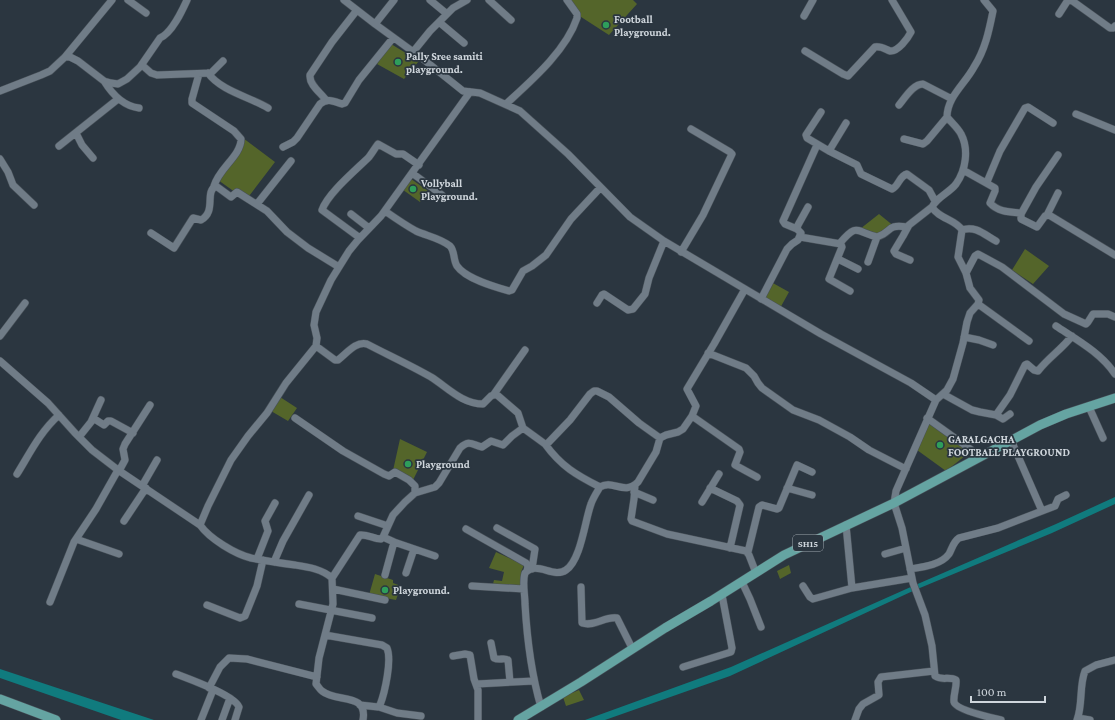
<svg xmlns="http://www.w3.org/2000/svg" width="1115" height="720" viewBox="0 0 1115 720" font-family="'Crimson Pro',serif">
<style>
.green{fill:#54652a}
.water{fill:#107b7e}
.lines{fill:none;stroke-linecap:round;stroke-linejoin:round}
.minor-casing{stroke:#485159;stroke-width:8}
.major-casing{stroke:#485159;stroke-width:10}
.minor{stroke:#707c87;stroke-width:7}
.major{stroke:#65a4a2;stroke-width:9}
.leisure-dot{fill:#2e9e5b;stroke:#2b3640;stroke-width:1.5}
.labels{text-anchor:middle;stroke-width:3.5;stroke-linejoin:round;paint-order:stroke}
.shield{fill:#2b3640;stroke:#9ea6ad;stroke-width:1}
.shield-label{font-size:10px;font-weight:bold;fill:#cfd6dc}
.poi-label{font-size:11px;font-weight:bold;fill:#cfd6dc;stroke:#2b3640;text-anchor:start}
</style>
<rect width="100%" height="100%" fill="#2b3640"/>
<path class="green" d="M 566,0 L 633,0 L 637,4 L 609,35 L 578,15 Z
M 391,44 L 419,61 L 404,79 L 377,64 Z
M 243,138 L 275,162 L 246,200 L 218,180 Z
M 407,176 L 428,191 L 420,202 L 399,187 Z
M 879,214 L 895,227 L 877,241 L 860,229 Z
M 1025,249 L 1049,266 L 1033,284 L 1012,270 Z
M 771,282 L 789,292 L 779,310 L 761,299 Z
M 280,397 L 297,408 L 288,421 L 271,411 Z
M 928,425 L 934,425 L 970,452 L 946,471 L 917,450 Z
M 400,439 L 427,452 L 411,484 L 392,475 Z
M 496,552 L 524,565 L 521,572 L 524,574 L 523,589 L 492,588 L 494,580 L 502,581 L 504,572 L 489,568 Z
M 789,565 L 791,573 L 780,579 L 777,571 Z
M 375,574 L 393,580 L 393,583 L 401,586 L 396,600 L 369,595 Z
M 579,690 L 584,700 L 566,706 L 563,697 L 570,691 L 572,693 Z"/>
<path class="water" d="M 1115,497 L 1115,504 L 1052,533 L 915,590 L 730,676 L 605,720 L 585,720 L 731,667 L 913,586 L 1056,524 Z
M 0,669 L 154,720 L 121,720 L 0,678 Z"/>
<g class="lines">
<defs>
<path id="minor" d="M 128,0 L 146,13
M 344,0 L 375,24 L 423,59 L 463,91 L 480,93 L 520,111 L 568,154 L 630,217 L 664,241 L 821,334 L 911,383 L 936,400 L 896,491 L 894,503 L 902,528 L 913,583 L 925,615 L 932,646 L 935,676 C 942,681 949,676 956,680 C 957,687 953,695 954,702 C 956,710 993,718 1001,720
M 430,0 L 447,14
M 489,0 L 511,20
M 1071,0 L 1110,28 L 1113,28 L 1115,26
M 1059,14 L 1068,0
M 804,16 L 813,0
M 439,22 L 464,43
M 375,24 L 394,0
M 805,51 L 843,74 L 848,76 L 875,47 C 881,46 885,49 890,51 C 898,52 908,38 911,32 L 892,0
M 413,52 L 430,31 L 453,8 L 467,0
M 65,57 L 112,0
M 142,65 L 151,73 L 157,75 L 211,73 L 223,61
M 208,73 C 221,91 250,97 268,108
M 199,74 L 192,99 L 192,103 L 234,131 L 241,139 C 241,156 219,168 214,186
M 104,81 C 112,94 123,106 139,108
M 0,91 L 41,75 L 50,71 L 65,57 L 70,57 L 78,61 L 104,81 L 111,83 L 118,84 L 127,79 L 140,67 L 160,38 C 172,33 182,11 187,0
M 326,100 C 321,93 309,85 310,75 L 332,42 L 357,10
M 506,104 C 531,81 566,51 577,18 L 577,14 L 567,0
M 899,105 C 905,98 913,84 923,84 L 952,99
M 821,112 L 806,135 L 807,138 L 829,151 L 857,165 L 861,174 L 892,189 C 899,186 899,176 907,174 L 929,190 L 935,201
M 1076,114 L 1115,130
M 76,133 L 82,145 L 93,158
M 904,139 L 923,144 L 927,141 L 947,117
M 59,146 L 118,99
M 283,147 L 293,142 L 297,138 L 320,104 C 327,98 333,101 342,104 L 345,103 L 359,80 L 393,38
M 829,151 L 846,123
M 0,159 L 8,172 L 13,185 L 34,205
M 963,170 L 995,188 L 995,191 L 990,203 C 998,212 1010,212 1021,213 L 1021,219 L 1037,227 L 1045,216 L 1049,215 L 1115,255
M 412,173 L 442,195
M 987,182 L 1000,151 L 1025,108 L 1028,107 L 1053,123
M 257,204 L 291,161
M 385,211 C 395,218 405,225 416,231 C 427,236 440,238 450,246 C 455,251 453,260 457,266 C 466,279 495,287 509,291 L 512,290 L 523,271 L 532,266 L 546,255 L 571,219 L 600,188
M 351,214 L 369,228
M 1021,214 L 1036,187 L 1058,155
M 1047,215 L 1058,193
M 797,229 L 785,224 L 783,221 L 817,145
M 962,230 C 975,225 985,235 996,241
M 151,233 L 174,248 L 193,218 L 201,220 C 217,211 204,192 216,186 L 231,197 L 237,192 L 267,211 L 287,232 L 308,248 L 339,267
M 800,237 L 841,244 L 842,247 L 829,279 L 850,291
M 360,238 L 322,210 C 328,193 356,170 369,157 C 372,153 375,148 378,144 L 396,154 L 403,154 L 419,165
M 840,243 C 857,223 855,231 877,237 C 893,232 885,224 907,227
M 681,252 L 703,215 L 732,154 L 730,152 L 691,129
M 838,259 L 858,269
M 910,260 L 896,254 L 894,251 L 903,236 L 909,225 L 932,207
M 868,262 L 877,237
M 966,273 L 975,256 L 978,254 L 1002,267 L 1064,314 L 1086,324 L 1088,322 L 1093,314 L 1108,314 L 1115,317
M 761,299 L 787,249 L 792,244 L 798,240 L 801,233 L 797,229 L 798,225 L 808,207
M 597,303 L 602,295 L 604,294 L 628,310 L 633,309 L 645,294 L 649,278 L 664,241
M 978,304 L 1029,341
M 1056,326 C 1077,340 1101,353 1115,374
M 0,336 L 25,303
M 964,337 L 979,340 L 993,345
M 316,346 L 335,360 L 338,360 C 347,353 356,341 367,344 C 388,355 410,365 431,377 C 447,387 462,404 483,404 L 491,396 L 496,394 L 518,413 L 523,428 L 545,444 L 547,444 L 570,420 L 590,394 L 594,391 L 597,391 L 609,397 L 639,423 L 660,438
M 708,353 L 746,368 L 754,376 L 758,383 L 762,388 L 793,410 L 819,420 L 850,437 L 869,450 L 906,469
M 0,361 L 48,403 L 75,433 L 92,450 L 118,470 L 200,525 C 210,539 235,554 251,558 C 266,561 280,563 295,565 C 308,567 322,569 332,578 L 333,604 L 319,658 L 316,684 C 318,686 320,690 322,691 C 336,703 368,692 363,720
M 494,394 L 525,350
M 943,394 L 972,410 L 980,412 L 996,415 L 1003,419 L 1010,414
M 936,400 L 947,390 L 953,379 L 963,343 L 967,322 L 970,313 L 978,304 L 979,300 L 970,288 L 966,273 L 958,257 L 962,230 C 955,219 939,219 932,207 C 937,197 949,193 956,184 C 966,170 969,149 961,134 C 958,128 951,122 947,117 C 947,97 965,84 974,67 C 985,50 989,31 993,11 L 984,0
M 1089,407 L 1103,438
M 996,415 L 1010,395 L 1025,365 L 1027,364 L 1034,370 L 1038,371 C 1049,357 1061,350 1072,336
M 692,416 L 739,449 L 740,452 L 735,465 L 757,477
M 93,418 L 104,425 L 108,421 L 111,421 L 133,433
M 295,418 L 343,451 L 384,474 L 389,476 L 395,472 L 409,480 L 415,486 L 415,493
M 927,418 L 980,456
M 79,437 L 91,422 L 101,400
M 545,444 C 561,466 576,475 600,487
M 119,471 L 125,460 L 123,449 L 125,444 L 150,405
M 17,474 C 30,453 40,432 59,415
M 635,485 L 634,499 L 631,519 L 632,521 L 667,534 L 746,551 L 749,555 L 756,573
M 142,486 L 157,460
M 710,488 L 737,501 L 740,505 L 730,548
M 787,488 L 812,495
M 634,492 L 653,500
M 702,502 L 719,474
M 1042,511 L 1055,506 L 1058,499 L 1066,495
M 358,516 L 388,526
M 124,521 L 146,488
M 200,525 L 208,506 L 231,460 L 248,436 L 267,413 L 286,383 L 316,346 L 317,338 L 314,325 L 316,312 L 331,280 L 349,251 L 358,240 L 381,216 L 470,92
M 497,528 L 535,549 L 532,569
M 466,529 L 526,563 L 528,566 L 527,571
M 383,537 L 394,542 L 385,575
M 76,539 L 119,554
M 394,542 L 435,556
M 748,552 L 759,507 L 762,505 L 777,509 L 779,508 L 797,465 L 812,472
M 885,554 L 906,548
M 257,559 L 268,531 L 265,521 L 275,503
M 274,562 L 283,541 L 309,495
M 910,569 C 923,567 941,565 949,554 C 952,549 953,542 959,538 L 998,528 L 1042,511 L 1011,440
M 406,573 L 414,549
M 332,578 L 360,535 C 367,534 374,539 381,539 L 383,537 L 393,515 L 405,502 L 415,493 L 435,487 L 439,483 L 460,448 C 470,439 472,445 482,447 L 491,441 L 503,445 L 512,436 L 523,428
M 742,582 L 750,599 L 761,627
M 472,586 L 524,589
M 803,586 L 810,597 L 813,599 L 852,588 L 846,525
M 581,587 L 582,623 C 595,627 605,616 617,618 L 632,648
M 852,588 L 912,578
M 333,589 L 385,600
M 50,602 L 74,542 L 96,509 L 118,470
M 299,604 L 372,618
M 207,605 L 240,618 L 245,616 L 257,586 L 263,560
M 325,635 L 382,645 L 387,648 C 392,660 385,692 380,705 L 378,707 L 360,705
M 491,643 L 494,658 C 499,661 504,657 508,660 L 510,682
M 453,656 L 465,654 L 470,655 L 474,679 L 478,690 L 478,720
M 683,667 L 731,652 L 732,648 L 722,595
M 176,674 C 189,679 234,695 239,707 L 235,720
M 477,684 L 534,681
M 209,688 L 220,667 L 229,658 L 247,659 L 317,677
M 379,707 L 397,713 L 421,716
M 541,707 C 531,673 527,639 525,604 C 525,594 522,582 525,573 C 537,560 553,579 566,570 C 581,560 585,520 591,504 C 593,498 597,492 600,487 C 613,479 624,496 638,482 L 656,452 L 660,438 L 666,435 L 678,432 L 683,429 L 692,416 L 696,406 L 687,389 L 714,344 L 745,289
M 1078,718 L 1090,720
M 201,720 L 213,690
M 222,720 L 230,698
M 855,720 L 859,709 L 863,704 L 879,695 L 878,682 L 881,677 L 934,671
M 1077,720 C 1083,704 1079,686 1085,671 L 1096,665 L 1115,660"/>
<path id="major" d="M 0,699 L 56,720
M 518,720 L 581,682 L 665,628 L 711,601 L 784,555 L 894,503 L 1040,425 L 1066,414 L 1115,398"/>
</defs>
<use href="#minor" class="minor-casing"/>
<use href="#major" class="major-casing"/>
<use href="#minor" class="minor"/>
<use href="#major" class="major"/>
</g>
<g class="leisure-dot">
<circle cx="606" cy="25" r="4"/>
<circle cx="398" cy="62" r="4"/>
<circle cx="413" cy="189" r="4"/>
<circle cx="940" cy="445" r="4"/>
<circle cx="408" cy="464" r="4"/>
<circle cx="385" cy="590" r="4"/>
</g>
<g class="labels">
<rect class="shield" x="793" y="535" width="30" height="16" rx="3"/>
<g class="shield-label">
<text x="808" y="547">SH15</text>
</g>
<g class="poi-label">
<text x="614" y="23">Football<tspan x="614" dy="13">Playground.</tspan></text>
<text x="406" y="60">Pally Sree samiti<tspan x="406" dy="13">playground.</tspan></text>
<text x="421" y="187">Vollyball<tspan x="421" dy="13">Playground.</tspan></text>
<text x="948" y="443">GARALGACHA<tspan x="948" dy="13">FOOTBALL PLAYGROUND</tspan></text>
<text x="416" y="468">Playground</text>
<text x="393" y="594">Playground.</text>
</g>
</g>
<path d="M971 696v6h74v-6" fill="none" stroke="#cfd6dc" stroke-width="2"/>
<text x="977" y="696" font-size="12" fill="#cfd6dc" stroke="#2b3640" stroke-width="3" paint-order="stroke">100 m</text>
</svg>
